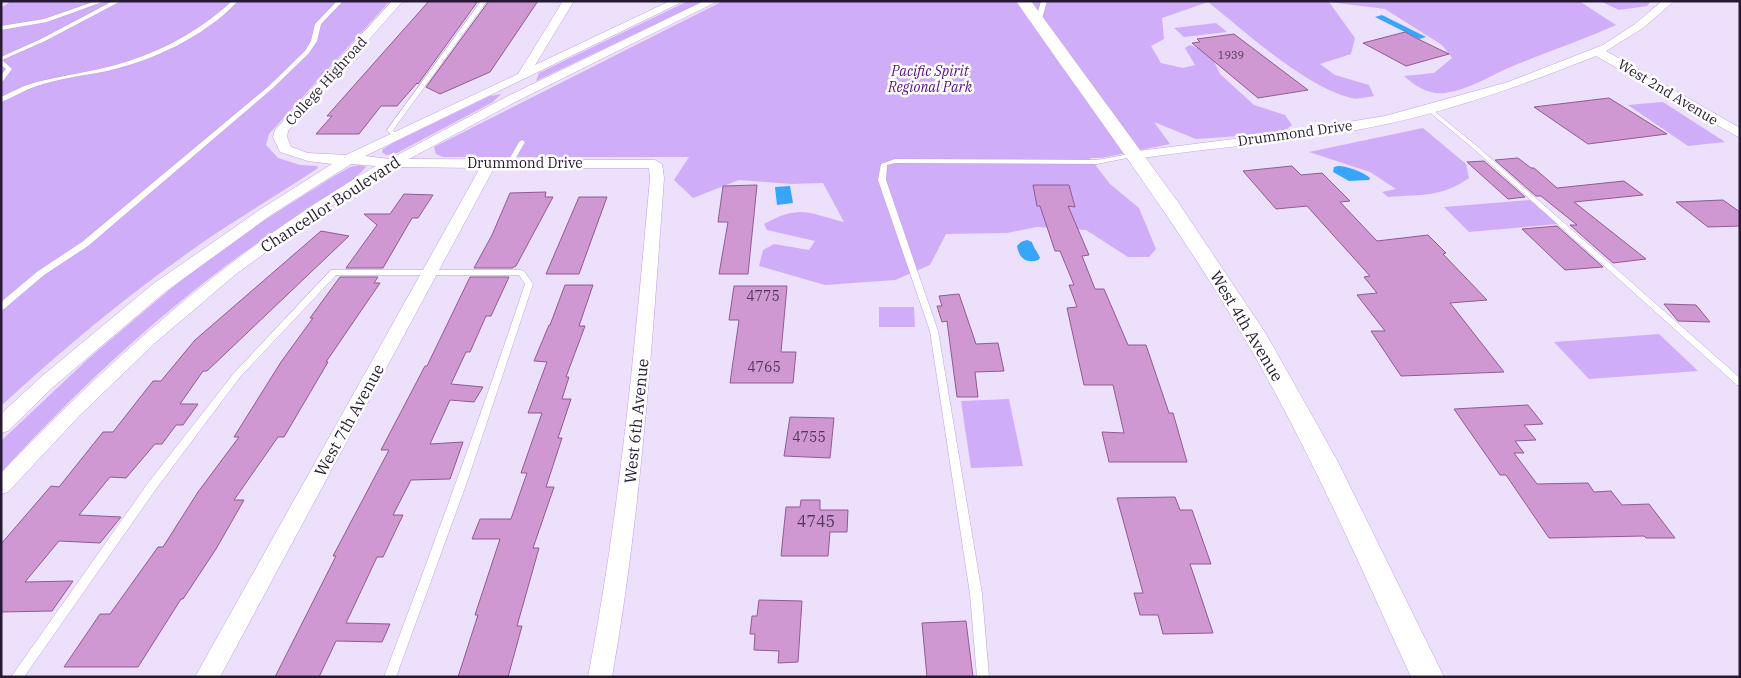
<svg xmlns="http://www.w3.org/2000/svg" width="1741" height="678" viewBox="0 0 1741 678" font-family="'IBM Plex Serif',serif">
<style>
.green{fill:#d0adf8}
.water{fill:#37a6fa}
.building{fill:#d098d2;stroke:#905b91}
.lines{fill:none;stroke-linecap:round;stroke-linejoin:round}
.service-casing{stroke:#c1a1e5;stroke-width:1}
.minor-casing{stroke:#c1a1e5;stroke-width:1}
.secondary-casing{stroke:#c1a1e5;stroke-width:1}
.service{fill:#fff;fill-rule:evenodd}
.minor{fill:#fff;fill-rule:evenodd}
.secondary{fill:#fff;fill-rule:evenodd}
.labels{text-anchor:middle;stroke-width:5;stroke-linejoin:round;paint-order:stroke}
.far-number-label{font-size:11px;fill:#50395b}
.far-park-label{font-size:14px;font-style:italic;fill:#5b0b8d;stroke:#fff}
.far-street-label{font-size:14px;fill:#261933;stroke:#fff}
.number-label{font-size:14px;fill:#50395b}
.street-label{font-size:16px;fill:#261933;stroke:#fff}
.near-number-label{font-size:16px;fill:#50395b}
</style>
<rect width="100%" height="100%" fill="#ece0fc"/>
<path class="green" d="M 11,1 L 390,1 L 269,134 L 266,145 L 278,158 L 300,165 L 317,166 L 318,168 C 282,192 245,214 209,238 C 135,289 67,345 1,406 L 1,8 Z
M 688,1 L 704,1 L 536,81 L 539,73 Z
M 723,1 L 1579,1 L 1616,25 C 1582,40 1547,52 1513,66 C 1491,75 1469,90 1445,93 C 1429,95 1415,86 1404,76 L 1434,73 L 1452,58 L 1442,45 L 1385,9 L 1329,2 L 1355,38 L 1351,54 L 1320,64 L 1335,75 L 1369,85 L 1374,96 C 1367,97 1357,100 1351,98 C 1303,85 1247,33 1208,2 L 1162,18 L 1164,39 L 1151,46 L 1161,63 L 1183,68 L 1195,65 L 1185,48 L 1190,45 L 1210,53 L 1220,74 L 1254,105 L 1285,115 L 1292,125 L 1282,133 L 1196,139 L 1154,122 L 1170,144 L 1101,158 L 1090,158 L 1110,184 L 1139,208 L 1156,249 L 1149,257 L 1128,257 L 1086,230 L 1037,227 L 1007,233 L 946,234 L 930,265 L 895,280 L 825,285 L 759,266 L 763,250 L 774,244 L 809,250 L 815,241 L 767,230 L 764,224 C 800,204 808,213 844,222 L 823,183 L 792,184 L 739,180 L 693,198 L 674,180 L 689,157 L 443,157 L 436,154 L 434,147 Z
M 1600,1 L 1651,1 L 1647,6 L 1619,10 Z
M 1216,23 L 1227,32 L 1184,37 L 1174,28 Z
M 501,94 L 493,102 L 395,154 L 386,155 L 382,152 L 383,149 L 393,143 L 490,96 Z
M 1662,102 L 1663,102 L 1725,142 L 1688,146 L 1628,105 Z
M 1423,128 L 1466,164 L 1469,178 C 1440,198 1422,194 1388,197 L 1382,192 L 1396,189 L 1370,172 L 1309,152 Z
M 360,165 L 366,167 L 353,180 C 314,205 276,230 239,256 C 153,319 73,394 1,473 L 1,441 L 89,358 L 168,291 L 211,257 L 257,225 L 331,178 L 350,167 Z
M 1530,200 L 1558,224 L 1469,232 L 1444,207 Z
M 879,307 L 914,307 L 915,327 L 879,327 Z
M 1659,334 L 1698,371 L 1589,379 L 1554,342 Z
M 1009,399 L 1023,466 L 971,468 L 961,401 Z"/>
<path class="water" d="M 1382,15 L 1426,37 L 1419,39 L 1375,17 Z
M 1338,166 C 1347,166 1363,172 1370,178 L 1369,180 L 1349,181 L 1333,172 L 1334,167 Z
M 790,186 L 793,203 L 777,205 L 775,187 Z
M 1027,240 L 1032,242 C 1034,249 1038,252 1040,258 L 1038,260 C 1026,264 1019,258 1017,246 L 1021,242 Z"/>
<path class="building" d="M 429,1 L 478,1 L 418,84 L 417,83 L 397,106 L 381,106 L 359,134 L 316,134 L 332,116 L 327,116 Z
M 489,1 L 538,1 L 490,72 L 440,94 L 426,87 Z
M 1405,32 L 1418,39 L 1449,54 L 1406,66 L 1363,43 Z
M 1234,34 L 1308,90 L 1258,98 L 1192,43 L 1200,42 L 1197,39 Z
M 1609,98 L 1667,134 L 1588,144 L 1534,107 Z
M 1518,158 L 1531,168 L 1534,168 L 1557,188 L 1624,181 L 1643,195 L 1574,202 L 1646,259 L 1613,263 L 1570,225 L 1577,225 L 1541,196 L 1536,196 L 1495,160 Z
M 1484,161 L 1525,197 L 1508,199 L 1467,162 Z
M 1292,166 L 1301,175 L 1322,173 L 1350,201 L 1340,202 L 1377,241 L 1428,235 L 1446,253 L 1443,254 L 1487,300 L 1450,303 L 1504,372 L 1401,376 L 1371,331 L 1385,331 L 1357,295 L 1377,293 L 1364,277 L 1370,276 L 1307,206 L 1276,209 L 1243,171 Z
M 757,185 L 748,274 L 719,274 L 728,222 L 718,222 L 723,186 Z
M 1033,185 L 1069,185 L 1075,207 L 1068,206 L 1089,255 L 1082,256 L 1095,289 L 1104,289 L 1128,345 L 1146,345 L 1169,413 L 1173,413 L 1187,462 L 1109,462 L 1102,432 L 1124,433 L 1113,385 L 1084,385 L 1067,308 L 1077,307 L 1069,285 L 1074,285 L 1060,251 L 1055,251 L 1040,206 L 1037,206 Z
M 546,192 L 545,197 L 553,197 L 516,266 L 512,268 L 474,268 L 492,235 L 510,193 Z
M 404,194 L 433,195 L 418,218 L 412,218 L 383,268 L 346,268 L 377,225 L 364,214 L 390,214 Z
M 579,197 L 607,197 L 579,274 L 546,274 Z
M 1723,200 L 1740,212 L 1740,226 L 1708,227 L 1676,202 Z
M 1557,226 L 1603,267 L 1565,270 L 1522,229 Z
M 321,231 L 349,236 L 207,371 L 203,371 L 180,404 L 198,404 L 183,425 L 176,425 L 162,444 L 155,444 L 126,478 L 110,477 L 79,515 L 121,517 L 100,543 L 59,541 L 25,582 L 73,581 L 52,611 L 1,612 L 1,544 L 51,486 L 59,487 L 103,432 L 113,432 L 153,381 L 161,381 L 195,340 Z
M 340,277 L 378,277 L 374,283 L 380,283 L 326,362 L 328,362 L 284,437 L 278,437 L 234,500 L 244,500 L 216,549 L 183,599 L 181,599 L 138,667 L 64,667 L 100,614 L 110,614 L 158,547 L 163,547 L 198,492 L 239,437 L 234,437 L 281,362 L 313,318 L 310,318 Z
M 470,277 L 509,277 L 491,316 L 486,316 L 470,352 L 466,352 L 451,384 L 483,387 L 474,402 L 450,400 L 430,444 L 463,442 L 450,479 L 411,480 L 393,515 L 403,515 L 383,557 L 377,557 L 346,623 L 390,624 L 382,642 L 336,641 L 319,677 L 275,677 L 336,556 L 333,556 L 389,450 L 381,450 L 425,366 L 427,366 Z
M 565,285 L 593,285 L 579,326 L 585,326 L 566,377 L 569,377 L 562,399 L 571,399 L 558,438 L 562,438 L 546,487 L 554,487 L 533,548 L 539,548 L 517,626 L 522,626 L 508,677 L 458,677 L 478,615 L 475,615 L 500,539 L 472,539 L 480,519 L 511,519 L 527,473 L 521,473 L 542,413 L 528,413 L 547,362 L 534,361 L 549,325 L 550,325 Z
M 734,286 L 787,286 L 781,352 L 796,352 L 793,383 L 730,383 L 739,320 L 729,320 Z
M 959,294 L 976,344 L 998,343 L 1004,371 L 975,372 L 978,397 L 957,397 L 947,321 L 942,322 L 937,306 L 942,306 L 939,296 Z
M 1664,304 L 1696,305 L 1710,322 L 1678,321 Z
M 1528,405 L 1543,424 L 1524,425 L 1536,440 L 1515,441 L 1524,453 L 1514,453 L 1537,484 L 1588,483 L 1594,492 L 1611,491 L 1622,505 L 1649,504 L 1675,538 L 1646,538 L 1644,536 L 1549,538 L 1506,475 L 1500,475 L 1454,409 Z
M 790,417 L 834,418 L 830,458 L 784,456 Z
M 1175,497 L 1180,510 L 1192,510 L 1211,564 L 1190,564 L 1213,633 L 1163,634 L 1158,615 L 1140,615 L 1134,593 L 1143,593 L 1117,498 Z
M 801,500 L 820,500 L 820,510 L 848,510 L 847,532 L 830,532 L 828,556 L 781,556 L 786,507 L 800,507 Z
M 759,600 L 802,601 L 798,662 L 778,663 L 779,651 L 754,650 L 755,634 L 750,634 L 752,616 L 757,616 Z
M 966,621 L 973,677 L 927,677 L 922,623 Z"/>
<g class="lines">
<defs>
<path id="service" d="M 96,1 L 105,1 L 47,22 L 1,30 L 1,26 L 44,19 Z
M 113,1 L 121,1 L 45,41 L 2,60 L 12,69 L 3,81 L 1,82 L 1,75 L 6,69 L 1,65 L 1,57 L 41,39 Z
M 232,1 L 238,1 C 204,37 154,60 107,71 C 86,75 64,78 43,84 C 28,88 16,96 1,102 L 1,97 L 24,86 L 37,82 C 60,76 84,73 108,67 C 153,56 198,33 232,1 Z
M 337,1 L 343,1 L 321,24 L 317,41 L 309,53 L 273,88 L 88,246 L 44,275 L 4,309 L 1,310 L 1,302 L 38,271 L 82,242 L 269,86 L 305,51 L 311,41 L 315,24 Z
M 481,1 L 487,1 L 393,130 L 398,136 L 395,138 L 393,137 L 387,130 Z
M 1041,1 L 1047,1 L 1041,22 L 1038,24 L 1035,22 Z
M 1428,106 L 1479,148 L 1740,378 L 1740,386 L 1737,385 L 1475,150 L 1426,109 L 1426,107 Z
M 522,140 L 525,142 L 513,163 L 512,164 L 508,164 L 507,163 L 519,142 Z
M 1135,153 L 1138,155 L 1137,156 L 1097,164 L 895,163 L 887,165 L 886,180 L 938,331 L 982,594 L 989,677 L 977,677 L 970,594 L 930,331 L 878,180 L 881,164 L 895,159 L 1097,160 Z
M 331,270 L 521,270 L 524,271 L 533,284 L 467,482 L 396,677 L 384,677 C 433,547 481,416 525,284 L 519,275 L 336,275 L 240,377 L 156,489 L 24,677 L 11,677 L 148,483 L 234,373 Z"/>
<path id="minor" d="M 392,1 L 403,1 L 288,131 L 287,137 L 291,147 L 308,153 L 346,155 L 518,74 L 563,1 L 574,1 L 535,65 L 670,1 L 684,1 L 365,156 L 390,159 L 506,97 L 704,1 L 718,1 L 515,102 L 409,159 L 655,160 L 662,164 L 664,178 C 652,345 641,512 612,677 L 588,677 C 620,512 635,345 650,178 L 649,168 L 494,168 L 220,677 L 195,677 L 480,168 L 395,167 L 320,213 L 236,274 L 156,342 L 80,415 L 8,492 L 1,494 L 1,473 C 114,355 235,248 376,166 L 351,164 L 271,215 L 165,292 L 53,387 L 8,431 L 1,433 L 1,414 L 41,377 L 153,284 L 261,209 L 332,164 L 308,161 L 280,152 L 273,137 L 275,130 Z
M 1662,1 L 1674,1 L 1643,28 L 1606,51 L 1740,128 L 1740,138 L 1596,56 C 1528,83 1459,108 1387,124 C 1304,142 1219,146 1135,159 L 1128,155 L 1130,152 L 1274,134 L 1385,116 L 1508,82 L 1603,45 L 1635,24 Z"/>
<path id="secondary" d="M 1016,1 L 1031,1 L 1178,202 L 1266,334 L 1337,460 L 1444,677 L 1411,677 C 1358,561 1307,444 1242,334 C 1174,218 1092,111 1016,1 Z"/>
</defs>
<use href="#service" class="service-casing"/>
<use href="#minor" class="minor-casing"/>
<use href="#secondary" class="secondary-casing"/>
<use href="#service" class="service"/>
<use href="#minor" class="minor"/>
<use href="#secondary" class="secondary"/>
</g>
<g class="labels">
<g class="far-number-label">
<text x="1231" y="59">1939</text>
</g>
<g class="far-park-label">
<text x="930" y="76">Pacific Spirit<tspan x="930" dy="16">Regional Park</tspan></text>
</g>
<g class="far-street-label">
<text transform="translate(326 81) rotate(-48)" y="5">College Highroad</text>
<text transform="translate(1668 92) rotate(31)" y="5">West 2nd Avenue</text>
<text transform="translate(1295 133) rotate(-8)" y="5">Drummond Drive</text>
<text x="525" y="168">Drummond Drive</text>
</g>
<g class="number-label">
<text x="763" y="301">4775</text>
<text x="764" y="372">4765</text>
<text x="809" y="442">4755</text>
</g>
<g class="street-label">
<text transform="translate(330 204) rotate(-33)" y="6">Chancellor Boulevard</text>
<text transform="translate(1247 326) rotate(59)" y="6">West 4th Avenue</text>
<text transform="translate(349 420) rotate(-61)" y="6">West 7th Avenue</text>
<text transform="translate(636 421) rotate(-84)" y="6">West 6th Avenue</text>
</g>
<g class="near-number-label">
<text x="816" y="527">4745</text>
</g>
</g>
<rect width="1741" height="678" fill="none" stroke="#261933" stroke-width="5"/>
</svg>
